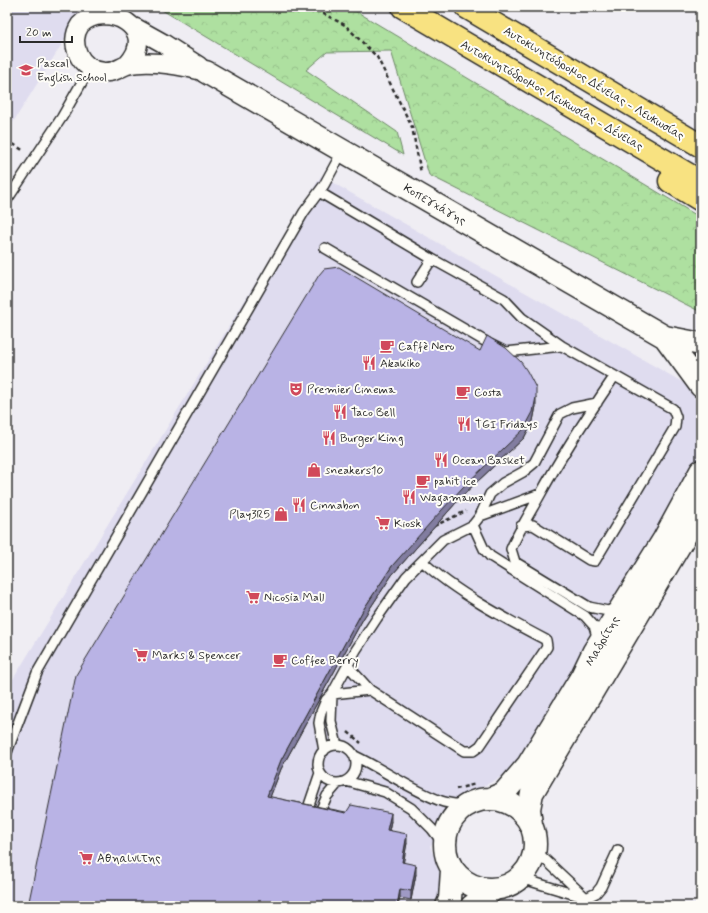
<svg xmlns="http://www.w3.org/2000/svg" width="708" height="913" viewBox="0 0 708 913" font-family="Mynerve,sans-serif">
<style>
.built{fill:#dfdcef}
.forest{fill:url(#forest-crowns);stroke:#6c8666}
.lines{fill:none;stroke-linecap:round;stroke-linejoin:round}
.lane-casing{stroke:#2b2b2b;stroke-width:12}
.street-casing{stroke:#2b2b2b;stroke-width:21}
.secondary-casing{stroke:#2b2b2b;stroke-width:25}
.highway-casing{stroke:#2b2b2b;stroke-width:25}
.path{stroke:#2b2b2b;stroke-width:2.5;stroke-dasharray:4 3;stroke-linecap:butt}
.lane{stroke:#fdfcf7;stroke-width:9}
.street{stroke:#fdfcf7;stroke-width:18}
.secondary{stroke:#fdfcf7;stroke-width:22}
.highway{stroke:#f8e281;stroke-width:22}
.wall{fill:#9f9ac5;stroke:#2b2b2b}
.shaded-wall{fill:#827da0;stroke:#2b2b2b}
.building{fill:#b9b3e5;stroke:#2b2b2b}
.labels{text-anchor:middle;stroke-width:4;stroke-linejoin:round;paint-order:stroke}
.poi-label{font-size:12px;fill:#2b2b2b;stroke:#fdfcf7;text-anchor:start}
.street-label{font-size:12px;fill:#2b2b2b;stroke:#fdfcf7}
</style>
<defs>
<pattern id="forest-crowns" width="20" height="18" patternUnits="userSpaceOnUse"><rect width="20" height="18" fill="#aee0a0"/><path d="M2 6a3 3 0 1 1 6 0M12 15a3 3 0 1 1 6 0" fill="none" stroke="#96c08a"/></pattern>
</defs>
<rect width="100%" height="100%" fill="#efedf3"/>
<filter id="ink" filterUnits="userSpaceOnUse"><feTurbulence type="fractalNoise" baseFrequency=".025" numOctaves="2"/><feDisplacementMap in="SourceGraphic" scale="8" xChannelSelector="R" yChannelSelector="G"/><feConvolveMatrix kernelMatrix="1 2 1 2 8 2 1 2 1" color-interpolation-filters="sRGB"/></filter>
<g filter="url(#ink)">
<path class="built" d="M 7,7 L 85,7 L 7,132 Z
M 321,176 L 691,387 L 701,419 L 701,455 L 511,772 L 470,793 L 430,846 L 447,892 L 439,906 L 7,906 L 7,689 Z"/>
<path class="forest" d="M 157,7 L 349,7 L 701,218 L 701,312 L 429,175 L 391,51 L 327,52 L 306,70 L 397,132 L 403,155 Z"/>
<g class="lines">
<defs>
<path id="lane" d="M 319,192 L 432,259 L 504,299 L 522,318 L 562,346 L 673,409 L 676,417 L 675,427 L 595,561 L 589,560 L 533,525 L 521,526
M 7,200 L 62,117 L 90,68
M 325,248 L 488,343 L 506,352 L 562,346
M 417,282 L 432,259
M 614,377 C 588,415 562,454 540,495 C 530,513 519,530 511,549 L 515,562 L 589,607 L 608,611 L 617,607
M 480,516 L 540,494
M 473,525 L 484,549 L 490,556 L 585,616 L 594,626 L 598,640
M 348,666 L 370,690 L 464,751 L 473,751 L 480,746 L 547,647 L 546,640 C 506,619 455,592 422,561
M 332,694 L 331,721 L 337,745
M 332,694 L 370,690
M318 764a19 19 0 1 1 38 0a19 19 0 1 1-38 0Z
M 324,751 L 319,723 L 321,712 L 326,700 L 332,694 L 356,650 L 377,618 L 406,577 L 443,540 L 473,525 L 480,516 L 490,494 L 503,483 L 523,472 L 534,463 L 560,414 L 572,408 L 597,403
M 7,752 L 37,673 L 304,212 L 324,185 L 342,152
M 355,756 C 384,770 411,790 441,801 C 449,804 458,804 466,806
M 346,781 L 385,792 L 411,808 L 432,829 L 442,842 L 445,851
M 306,814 L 320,773
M 318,816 L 327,796 L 338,783
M 535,850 L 584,896
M 520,878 L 586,898 L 596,893 L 601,887 L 618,850"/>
<path id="street" d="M 136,28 L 163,43 L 199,66
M 127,65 C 162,27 104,0 80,25 C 74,34 74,45 78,54 C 83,65 93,71 104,72 C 114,73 119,68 127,65 C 149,59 184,66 206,72"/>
<path id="secondary" d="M 206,72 L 665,337 L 701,344
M 665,337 L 701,386
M445 844a45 45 0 1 1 90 0a45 45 0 1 1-90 0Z
M 490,799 L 504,793 L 528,765 L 582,676 L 594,651 L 664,539 L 701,471
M 531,824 L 529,809 L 532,793 L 701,509
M 447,906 L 450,899 L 452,870
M 472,906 L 493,890"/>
<path id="highway" d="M 403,7 L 701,182
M 466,7 L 701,146
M 670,181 L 701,200"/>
</defs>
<use href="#lane" class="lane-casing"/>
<use href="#street" class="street-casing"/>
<use href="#secondary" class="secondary-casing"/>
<use href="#highway" class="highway-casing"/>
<path class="path" d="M 310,7 L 345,25 L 377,57 L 412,127 L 421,173
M 7,140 L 24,151
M 434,526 L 466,511
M 348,732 L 361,743
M 456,789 L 476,784"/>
<use href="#lane" class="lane"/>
<use href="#street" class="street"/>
<use href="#secondary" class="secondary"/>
<use href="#highway" class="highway"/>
</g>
<path class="wall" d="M 536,406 L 533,421 L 524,438 L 463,495 L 431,531 L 392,575 L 363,619 L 281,769 L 270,797 L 391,821 L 389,830 L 407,843 L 403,862 L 416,874 L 411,900 L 400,898 L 28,906 Z"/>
<path class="shaded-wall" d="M 536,397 L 536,406 L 533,421 L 524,438 L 463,495 L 431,531 L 392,575 L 363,619 L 281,769 L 267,805 L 267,796 L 281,760 L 363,610 L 392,566 Z
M 391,813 L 391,821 L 387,839 L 387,830 Z
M 407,834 L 407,843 L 402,871 L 402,862 Z
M 416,865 L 416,874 L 411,900 L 411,891 Z
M 400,889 L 400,898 L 398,906 L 397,906 Z"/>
<path class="building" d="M 339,267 L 480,351 L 487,336 L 506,348 L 521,362 L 527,371 L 536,388 L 536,397 L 533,412 L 524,429 L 463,487 L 431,522 L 392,566 L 363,610 L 281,760 L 267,796 L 346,813 L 351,805 L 391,813 L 387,830 L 407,834 L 402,862 L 416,865 L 411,891 L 400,889 L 397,906 L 28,906 L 76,675 L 319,275 L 324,269 Z"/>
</g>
<defs>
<symbol id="school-bare" viewBox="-9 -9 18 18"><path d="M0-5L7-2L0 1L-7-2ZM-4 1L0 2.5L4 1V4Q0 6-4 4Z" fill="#d1495b" stroke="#fdfcf7" stroke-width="2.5" paint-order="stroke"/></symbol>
<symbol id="cafe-bare" viewBox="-9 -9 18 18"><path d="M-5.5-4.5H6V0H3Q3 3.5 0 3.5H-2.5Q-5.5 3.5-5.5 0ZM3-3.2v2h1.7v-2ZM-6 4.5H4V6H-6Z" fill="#d1495b" stroke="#fdfcf7" stroke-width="2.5" paint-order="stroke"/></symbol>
<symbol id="restaurant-bare" viewBox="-9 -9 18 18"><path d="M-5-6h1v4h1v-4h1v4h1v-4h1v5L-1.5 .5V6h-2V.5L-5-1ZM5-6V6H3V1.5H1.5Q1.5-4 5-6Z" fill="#d1495b" stroke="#fdfcf7" stroke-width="2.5" paint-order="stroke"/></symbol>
<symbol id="theatre-bare" viewBox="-9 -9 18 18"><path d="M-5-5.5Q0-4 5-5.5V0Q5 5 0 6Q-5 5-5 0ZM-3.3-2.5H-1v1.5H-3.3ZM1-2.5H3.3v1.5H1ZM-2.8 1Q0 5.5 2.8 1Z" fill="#d1495b" stroke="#fdfcf7" stroke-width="2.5" paint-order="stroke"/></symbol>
<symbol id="shop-bare" viewBox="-9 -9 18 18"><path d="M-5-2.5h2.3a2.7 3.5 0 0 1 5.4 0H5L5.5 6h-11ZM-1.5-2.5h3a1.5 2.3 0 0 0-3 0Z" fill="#d1495b" stroke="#fdfcf7" stroke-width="2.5" paint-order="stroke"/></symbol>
<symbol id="supermarket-bare" viewBox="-9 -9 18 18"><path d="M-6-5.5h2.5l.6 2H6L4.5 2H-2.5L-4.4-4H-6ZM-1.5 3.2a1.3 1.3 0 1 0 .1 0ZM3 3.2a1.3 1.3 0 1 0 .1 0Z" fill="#d1495b" stroke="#fdfcf7" stroke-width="2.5" paint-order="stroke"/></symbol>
</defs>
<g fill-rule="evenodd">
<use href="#school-bare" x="16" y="60" width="20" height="20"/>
<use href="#cafe-bare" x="377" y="336" width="20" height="20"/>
<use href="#restaurant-bare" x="359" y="353" width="20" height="20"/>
<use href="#theatre-bare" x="286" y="379" width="20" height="20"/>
<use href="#cafe-bare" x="453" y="382" width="20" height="20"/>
<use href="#restaurant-bare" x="330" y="402" width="20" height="20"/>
<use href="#restaurant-bare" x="454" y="414" width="20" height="20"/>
<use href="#restaurant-bare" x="319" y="428" width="20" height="20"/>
<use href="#restaurant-bare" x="431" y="450" width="20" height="20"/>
<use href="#shop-bare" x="304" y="460" width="20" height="20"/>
<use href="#cafe-bare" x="413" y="471" width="20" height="20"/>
<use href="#restaurant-bare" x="399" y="487" width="20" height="20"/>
<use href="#restaurant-bare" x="289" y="495" width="20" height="20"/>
<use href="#shop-bare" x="271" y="504" width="20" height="20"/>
<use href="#supermarket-bare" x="373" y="513" width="20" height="20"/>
<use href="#supermarket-bare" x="243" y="587" width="20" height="20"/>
<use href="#supermarket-bare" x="131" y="645" width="20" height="20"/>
<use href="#cafe-bare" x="270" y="650" width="20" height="20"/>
<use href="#supermarket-bare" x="76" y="848" width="20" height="20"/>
</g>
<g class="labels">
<g class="poi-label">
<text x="37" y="67">Pascal<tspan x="37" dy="14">English School</tspan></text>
<text x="398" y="350">Caffè Nero</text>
<text x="380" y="367">Akakiko</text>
<text x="307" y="393">Premier Cinema</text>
<text x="474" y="396">Costa</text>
<text x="351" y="416">Taco Bell</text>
<text x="475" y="428">TGI Fridays</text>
<text x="340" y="442">Burger King</text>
<text x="452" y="464">Ocean Basket</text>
<text x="325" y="474">sneakers10</text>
<text x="434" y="485">pahit ice</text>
<text x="420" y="501">Wagamama</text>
<text x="310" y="509">Cinnabon</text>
<text x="270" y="518" text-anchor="end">Play3R5</text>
<text x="394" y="527">Kiosk</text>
<text x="264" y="601">Nicosia Mall</text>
<text x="152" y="659">Marks &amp; Spencer</text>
<text x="291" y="664">Coffee Berry</text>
<text x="97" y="862">Αθηαινιτης</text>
</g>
<g class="street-label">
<text transform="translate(594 83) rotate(31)" y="4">Αυτοκινητόδρομος Δένειας - Λευκωσίας</text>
<text transform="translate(552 95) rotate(30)" y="4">Αυτοκινητόδρομος Λευκωσίας - Δένειας</text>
<text transform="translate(435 204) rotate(30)" y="4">Κοπεγχάγης</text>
<text transform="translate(602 641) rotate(-60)" y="4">Μαδρίτης</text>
</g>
</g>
<rect width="708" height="913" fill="none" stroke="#fdfcf7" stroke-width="24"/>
<rect x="12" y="12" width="684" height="889" fill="none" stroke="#2b2b2b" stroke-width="1.5" filter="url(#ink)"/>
<path d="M20 36v6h52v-6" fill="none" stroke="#2b2b2b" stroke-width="2"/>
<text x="26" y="36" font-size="12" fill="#2b2b2b" stroke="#fdfcf7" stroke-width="3" paint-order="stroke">20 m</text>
</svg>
